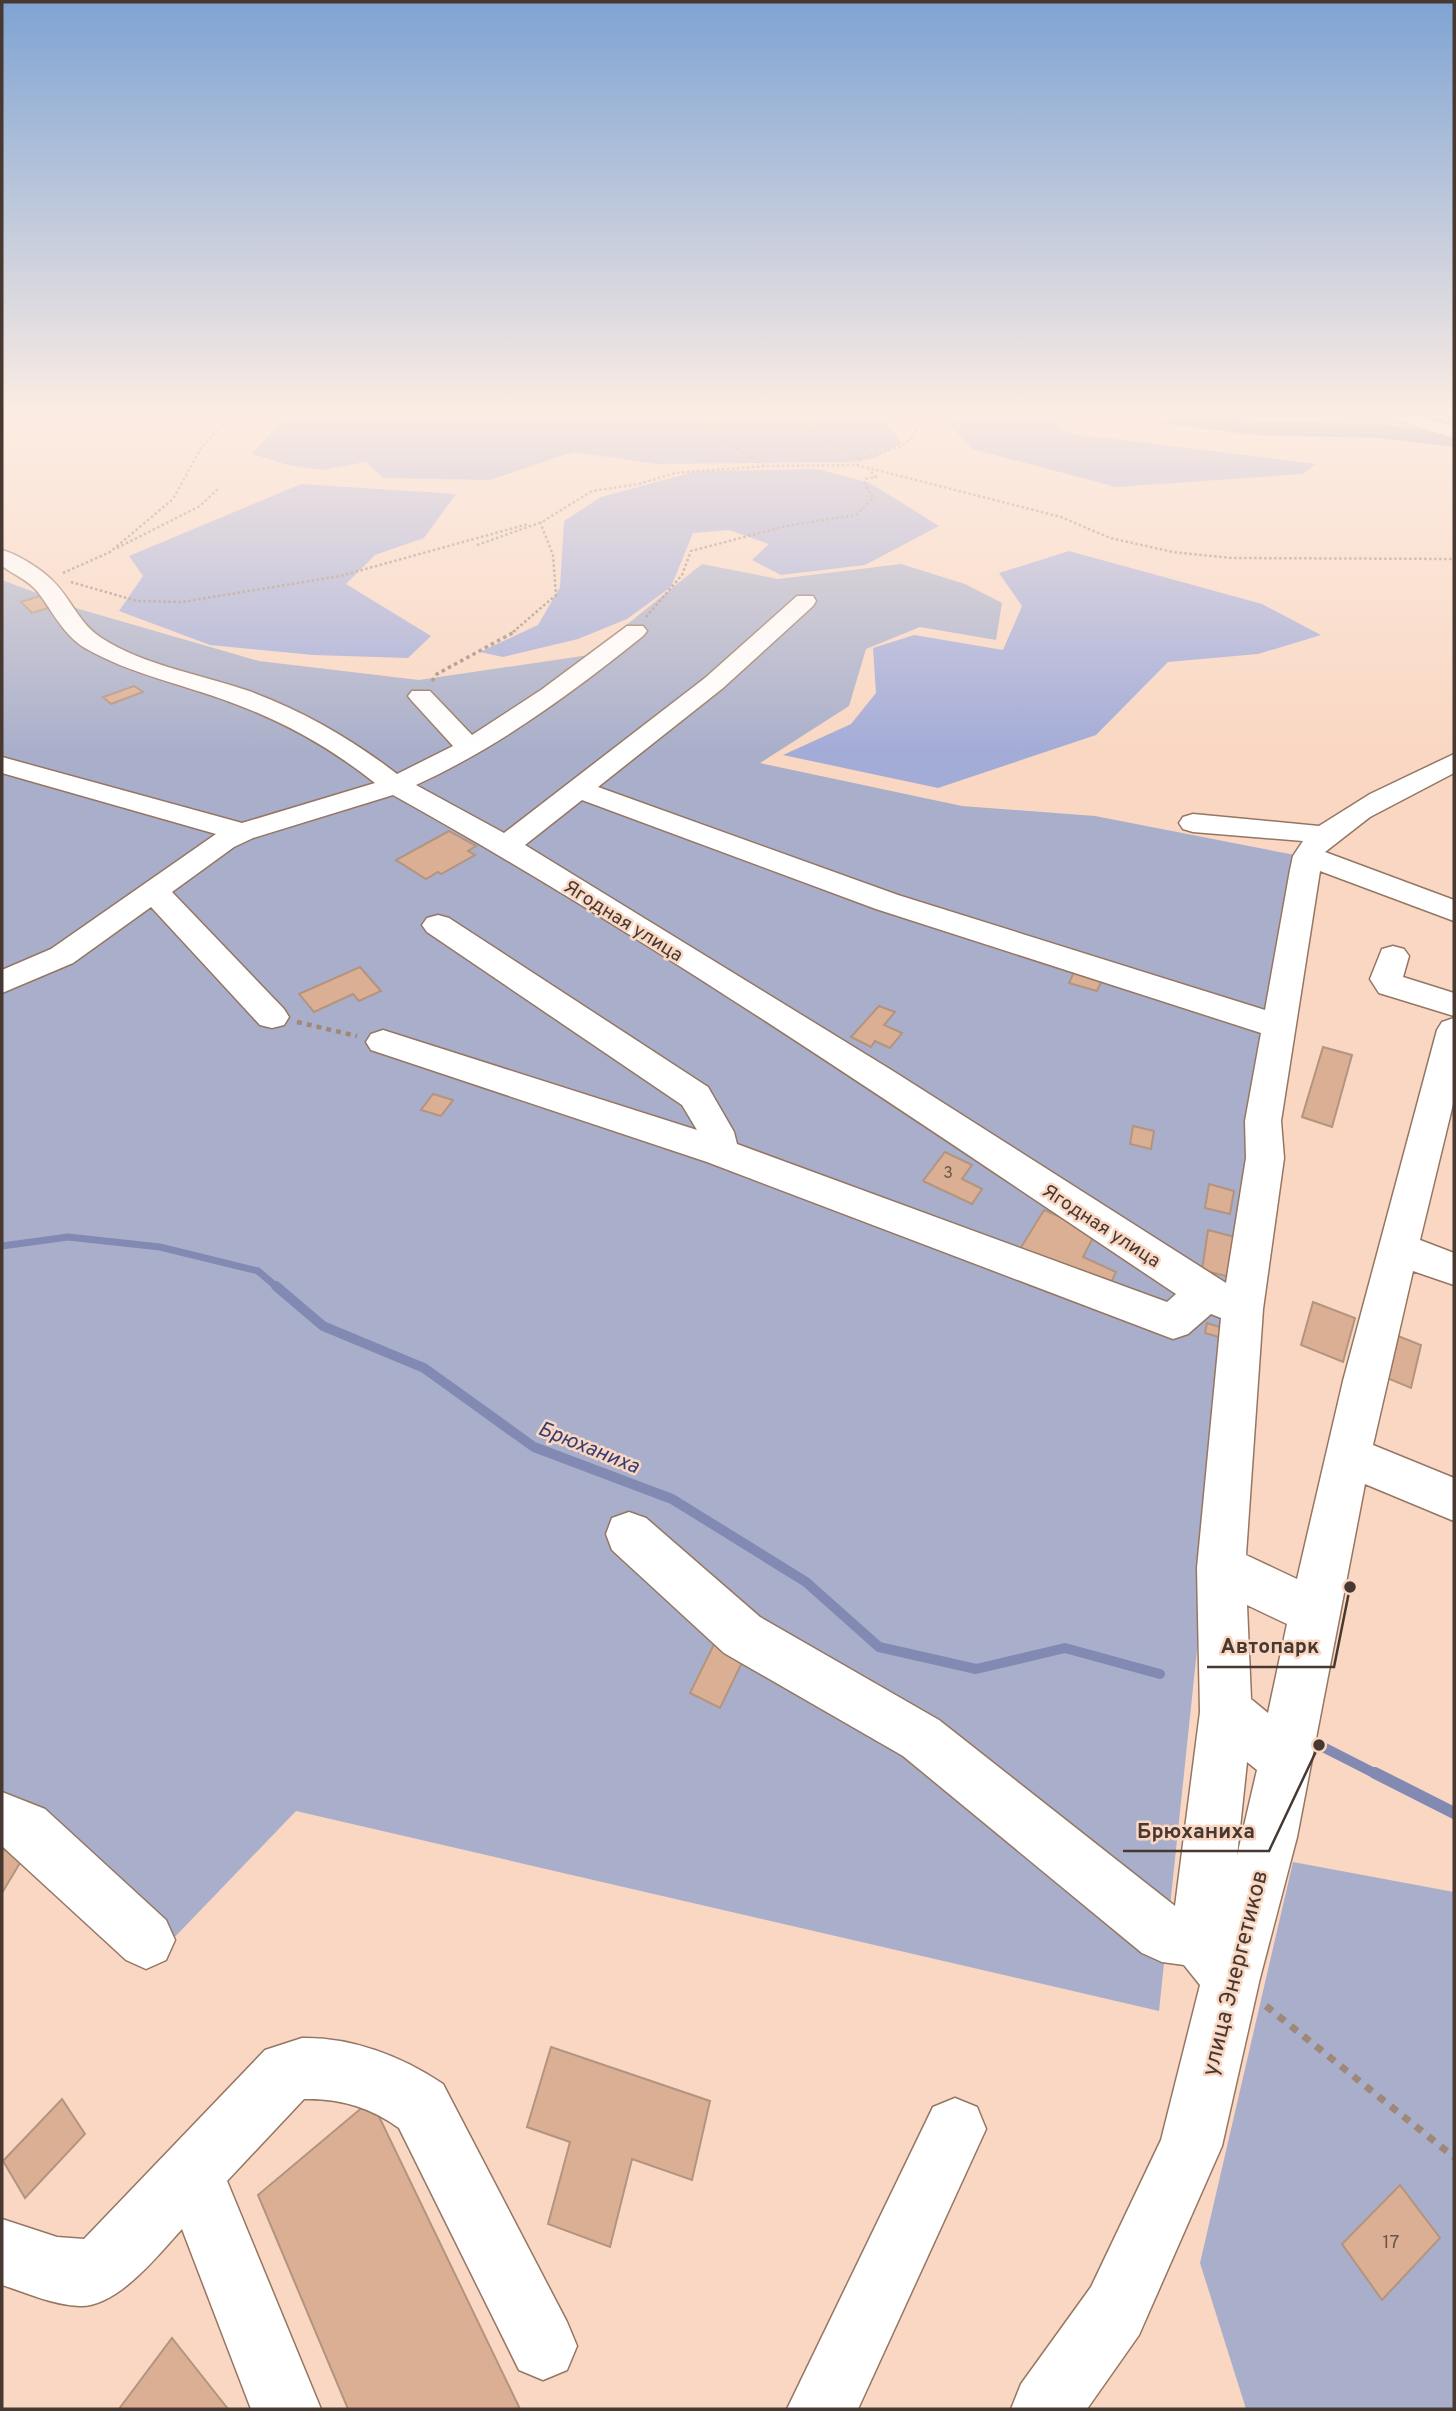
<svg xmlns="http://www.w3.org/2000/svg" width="1456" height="2411" viewBox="0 0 1456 2411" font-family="Overpass,sans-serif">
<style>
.green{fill:#a9afca}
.forest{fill:#a3abd7}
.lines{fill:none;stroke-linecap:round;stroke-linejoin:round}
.stream-far2{stroke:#828ab4;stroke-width:7}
.stream-far1{stroke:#828ab4;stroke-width:10}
.stream{stroke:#828ab4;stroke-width:12}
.river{fill:#828ab4;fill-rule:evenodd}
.building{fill:#dbaf93;stroke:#b3947f;stroke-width:2}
.minor-casing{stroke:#957663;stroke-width:3}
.path-far3{stroke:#9f8779;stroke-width:2.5;stroke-dasharray:2.5 2.5;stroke-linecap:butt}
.path-far2{stroke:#9f8779;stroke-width:3.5;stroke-dasharray:3.5 3.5;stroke-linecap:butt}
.path-far1{stroke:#9f8779;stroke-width:4.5;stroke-dasharray:5 5;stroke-linecap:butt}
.path{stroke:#9f8779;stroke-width:7;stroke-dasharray:8 8;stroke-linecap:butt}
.minor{fill:#fff;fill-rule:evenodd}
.labels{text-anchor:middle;stroke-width:5;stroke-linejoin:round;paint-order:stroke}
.number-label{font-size:16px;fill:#6c564a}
.street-label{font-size:19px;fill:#473931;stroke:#f9d7c2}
.near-number-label{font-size:19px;fill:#6c564a}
.water-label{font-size:21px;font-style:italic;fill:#363d74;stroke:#f9d7c2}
.near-street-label{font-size:23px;fill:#473931;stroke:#f9d7c2}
.leader{fill:none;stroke:#473931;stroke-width:2.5}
.callout-dot{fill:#473931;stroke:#f9d7c2;stroke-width:2.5}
.callout-label{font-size:21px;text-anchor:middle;font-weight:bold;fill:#473931;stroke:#f9d7c2;stroke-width:5;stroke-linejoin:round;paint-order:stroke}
</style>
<rect width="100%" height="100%" fill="#f9d7c2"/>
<path class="green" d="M 702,564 L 778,579 L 901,564 L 965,584 L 1002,603 L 996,640 L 920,627 L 866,649 L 849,706 L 760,763 L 962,806 L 1095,816 L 1295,855 L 1235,1289 L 1159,2011 L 296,1811 L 169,1943 L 23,1799 L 2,1792 L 2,580 L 79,609 L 259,661 L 419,680 L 589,655 Z
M 1293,1862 L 1454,1892 L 1454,2409 L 1246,2409 L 1200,2263 Z"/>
<path class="forest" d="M 287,415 L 880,415 L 902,443 L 873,459 L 850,462 L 656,464 L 573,452 L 490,480 L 383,478 L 366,462 L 322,470 L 288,465 L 252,454 Z
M 954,415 L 1048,415 L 1067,433 L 1316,464 L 1303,474 L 1116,487 L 972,449 L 945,421 Z
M 818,469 L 870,483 L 939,526 L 865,565 L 781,575 L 752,560 L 769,544 L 729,530 L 693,533 L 671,587 L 627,619 L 578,639 L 503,657 L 480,652 L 538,625 L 560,587 L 564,521 L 601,497 L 697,471 Z
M 301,484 L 456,494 L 424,538 L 375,555 L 346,584 L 431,636 L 408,658 L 313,655 L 210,645 L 119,611 L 143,576 L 129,556 Z
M 1069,551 L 1262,604 L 1321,635 L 1258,654 L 1168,662 L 1096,735 L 938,788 L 783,755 L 851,724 L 876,693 L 873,648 L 914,635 L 1003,650 L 1022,606 L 999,573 Z"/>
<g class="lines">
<path class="stream-far2" d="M 2,1246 L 68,1237 L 160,1247 L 258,1271 L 278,1288"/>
<path class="stream-far1" d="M 276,1286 L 323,1326 L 424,1368 L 534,1447 L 672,1499 L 806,1582 L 879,1647 L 976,1669 L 1065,1648 L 1160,1674
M 1319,1745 L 1378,1775"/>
<path class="stream" d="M 1375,1773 L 1454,1813"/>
<path class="river" d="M 1143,415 L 1203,415 L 1254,421 L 1380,424 L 1454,433 L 1454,447 L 1380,438 L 1254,435 L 1154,422 Z"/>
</g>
<path class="building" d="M 40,596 L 51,607 L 32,613 L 21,602 Z
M 134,686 L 143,692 L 111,704 L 103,697 Z
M 449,831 L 476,846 L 468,851 L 475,855 L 441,874 L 438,872 L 426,879 L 396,860 Z
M 360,967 L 381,991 L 359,1001 L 353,994 L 314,1012 L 299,994 Z
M 1074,972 L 1102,980 L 1097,991 L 1069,983 Z
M 879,1006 L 895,1012 L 884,1025 L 902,1033 L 890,1048 L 875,1041 L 871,1047 L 851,1037 Z
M 1323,1047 L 1352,1055 L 1332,1127 L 1302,1117 Z
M 433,1094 L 453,1100 L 441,1116 L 421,1110 Z
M 1133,1126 L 1154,1131 L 1151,1149 L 1130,1144 Z
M 945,1152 L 972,1165 L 962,1179 L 982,1189 L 972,1204 L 923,1181 Z
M 1209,1184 L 1234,1191 L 1230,1214 L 1205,1208 Z
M 1044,1210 L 1096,1232 L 1083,1257 L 1116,1272 L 1108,1289 L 1020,1249 Z
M 1208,1230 L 1235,1237 L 1230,1277 L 1202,1270 Z
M 1313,1302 L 1355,1318 L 1343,1362 L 1301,1345 Z
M 1207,1323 L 1223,1328 L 1222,1338 L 1205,1333 Z
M 1393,1334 L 1421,1345 L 1411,1388 L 1382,1376 Z
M 723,1626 L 749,1648 L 720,1708 L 690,1693 Z
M 2,1849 L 23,1858 L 2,1893 Z
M 551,2047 L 710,2101 L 692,2180 L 632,2159 L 610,2247 L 548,2224 L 570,2142 L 527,2127 Z
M 62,2099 L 85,2134 L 25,2198 L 3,2161 Z
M 371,2100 L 520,2409 L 348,2409 L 258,2195 Z
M 1400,2185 L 1440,2238 L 1382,2300 L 1342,2244 Z
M 172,2338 L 228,2409 L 119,2409 Z"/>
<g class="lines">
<defs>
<path id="minor" d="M 1389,415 L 1416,415 L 1454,426 L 1454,438 L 1392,419 Z
M 2,550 C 17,554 41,569 52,580 C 70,597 78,622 100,637 C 144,666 200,674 249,691 C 303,711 352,739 397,774 L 453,746 L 412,701 L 408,696 L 412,691 L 430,691 L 472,735 L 541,690 L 627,626 L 643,626 L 647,631 L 643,636 C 572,693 499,747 416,785 L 504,833 L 705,678 L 797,596 L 813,596 L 816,601 L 813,606 L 723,688 L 598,787 L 898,895 L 1265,1010 L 1290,870 L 1293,856 L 1303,841 L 1193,832 L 1183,829 L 1179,823 L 1183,817 L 1193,814 L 1319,826 L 1370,794 L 1454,754 L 1454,773 L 1370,817 L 1325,852 L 1454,900 L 1454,921 L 1320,871 L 1281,1121 L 1284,1158 L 1263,1309 L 1246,1555 L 1297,1579 L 1343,1381 L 1437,1030 L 1442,1022 L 1454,1018 L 1454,1100 L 1420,1240 L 1454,1253 L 1454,1285 L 1413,1271 L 1373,1445 L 1454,1478 L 1454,1521 L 1365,1484 L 1297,1837 L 1260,1978 L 1222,2146 L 1139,2335 L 1087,2409 L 1011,2409 L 1021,2384 L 1091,2287 L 1161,2140 L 1200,1985 L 1184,1965 L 1162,1962 L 1142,1953 L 903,1756 L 724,1653 L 612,1550 L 606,1534 L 612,1518 L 629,1512 L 646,1518 L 760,1617 L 939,1720 L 1175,1906 L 1200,1712 L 1197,1568 L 1221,1318 L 1211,1314 L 1188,1334 L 1173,1339 L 707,1162 L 371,1050 L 366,1042 L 371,1034 L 383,1030 L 697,1130 L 682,1105 L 427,932 L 422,925 L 427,918 L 438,915 L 449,918 L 708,1087 L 734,1132 L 737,1144 L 1167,1302 L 1176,1294 C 919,1123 663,945 393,795 L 253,838 L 234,847 L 172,892 L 284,1009 L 289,1017 L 284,1025 L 272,1028 L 260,1025 L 151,907 L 73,963 L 2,993 L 2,970 L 51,949 L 216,834 L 2,773 L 2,757 L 242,823 L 375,783 C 331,748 283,721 230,702 C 182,684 130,674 85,648 C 63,635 52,610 37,591 C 29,581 13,574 2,566 ZM 582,800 L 876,909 L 1261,1033 L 1245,1121 L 1246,1158 L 1226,1283 L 893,1071 L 525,845 ZM 1247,1605 L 1287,1624 L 1268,1713 L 1251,1699 ZM 1247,1762 L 1257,1770 L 1237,1856 Z
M 1393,946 L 1404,949 L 1409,956 L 1403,977 L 1454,993 L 1454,1016 L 1379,993 L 1370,979 L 1382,949 Z
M 2,1792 L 45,1809 L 166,1920 L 175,1940 L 166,1960 L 146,1969 L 126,1960 L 2,1846 Z
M 302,2038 C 351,2037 402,2056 443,2084 L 567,2322 L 577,2346 L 567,2370 L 543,2380 L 519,2370 L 399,2128 C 370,2107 339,2098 304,2099 L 227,2181 L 321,2409 L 251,2409 L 182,2229 C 159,2254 118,2307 80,2306 C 53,2305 27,2293 2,2285 L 2,2219 L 57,2237 L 84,2239 L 265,2050 Z
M 955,2098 L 977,2107 L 986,2129 L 858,2409 L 787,2409 L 933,2107 Z"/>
</defs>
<use href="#minor" class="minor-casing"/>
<path class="path-far3" d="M 709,415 L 722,440 L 764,465
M 782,415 L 860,459 L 857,465
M 2,417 L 8,415
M 860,459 L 902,446 L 917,432 L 909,415
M 477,545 L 542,522 L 592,491 L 639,484 L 675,473 L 765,466 L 857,465 L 1061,517 L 1110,538 L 1173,552 L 1232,558 L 1454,559
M 117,548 L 200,506 L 218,489
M 63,573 L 110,552 L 173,499 L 201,448 L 232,415
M 71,582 L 137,601 L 182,602 L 340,576 L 528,524
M 646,617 L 682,575 L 691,551 L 786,526 L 856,515 L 873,498 L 865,484 L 866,479 L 876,477 L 869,470
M 513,632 L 556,595 L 553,555 L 540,522"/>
<path class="path-far2" d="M 432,681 L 437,674 L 516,631"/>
<path class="path-far1" d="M 297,1022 L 357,1036"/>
<path class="path" d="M 1266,2006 L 1454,2157"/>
<use href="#minor" class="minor"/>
</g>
<linearGradient id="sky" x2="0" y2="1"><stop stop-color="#7fa3d3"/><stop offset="0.55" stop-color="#fcede4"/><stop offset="1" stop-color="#fcede4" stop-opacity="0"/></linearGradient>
<rect width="1456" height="752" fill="url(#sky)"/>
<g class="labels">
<g class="number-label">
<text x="948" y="1178">3</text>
</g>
<g class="street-label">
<text transform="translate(624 920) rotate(32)" y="7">Ягодная улица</text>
<text transform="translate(1102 1225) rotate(33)" y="7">Ягодная улица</text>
</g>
<g class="near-number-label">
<text x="1391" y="2248">17</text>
</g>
<g class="water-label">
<text transform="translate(589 1447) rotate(22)" y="7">Брюханиха</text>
</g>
<g class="near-street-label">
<text transform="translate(1234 1973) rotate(-76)" y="8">улица Энергетиков</text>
</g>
</g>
<path class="leader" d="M1350 1587L1334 1667H1207M1319 1745L1269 1851H1123"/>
<g class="callout-dot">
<circle cx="1350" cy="1587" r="7"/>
<circle cx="1319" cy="1745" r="7"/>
</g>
<g class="callout-label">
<text x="1270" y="1653">Автопарк</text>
<text x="1196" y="1838">Брюханиха</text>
</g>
<rect width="1456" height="2411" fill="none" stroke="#473931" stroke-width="7"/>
</svg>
